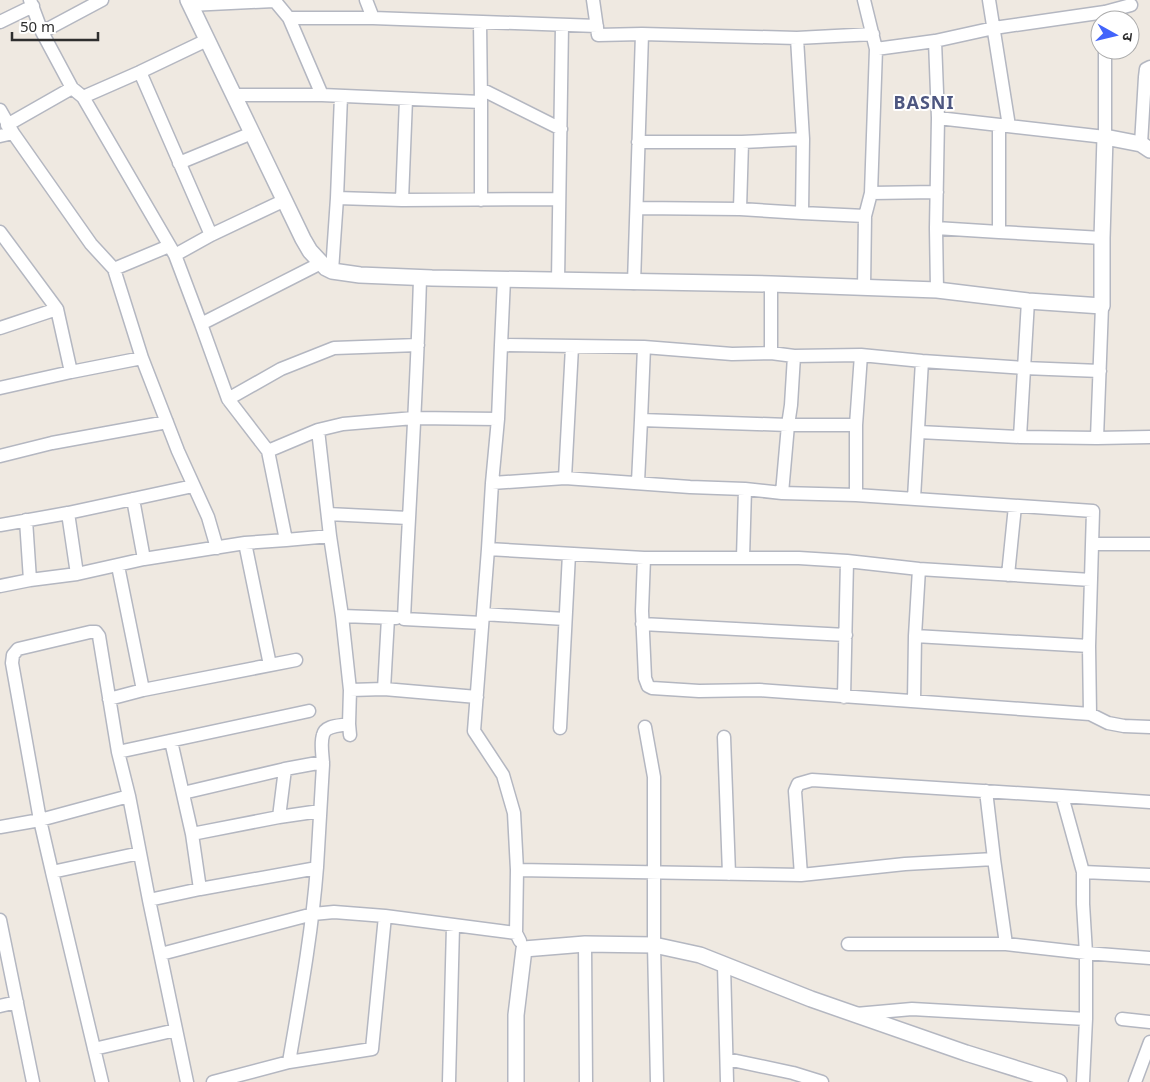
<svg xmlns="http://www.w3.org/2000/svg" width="1150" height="1082" viewBox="0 0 1150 1082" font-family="'Noto Sans','Noto Sans Devanagari',sans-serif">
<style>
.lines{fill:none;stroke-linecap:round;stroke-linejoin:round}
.minor-casing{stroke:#b4b7c1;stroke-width:15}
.tertiary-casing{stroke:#b4b7c1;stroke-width:18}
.minor{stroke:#fff;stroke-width:12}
.tertiary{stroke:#fff;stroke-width:15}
.labels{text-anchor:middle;stroke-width:4;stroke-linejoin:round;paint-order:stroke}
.district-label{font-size:18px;font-weight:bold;letter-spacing:1px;fill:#4d5680;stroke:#fff}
</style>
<rect width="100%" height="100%" fill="#efe9e1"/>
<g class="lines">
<defs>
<path id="minor" d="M 30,0 L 42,32 L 72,88 L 83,97 L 140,72 L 207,40
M 274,0 L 289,18 L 373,18
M 366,0 L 373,18 L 597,26
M 593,0 L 598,35 L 642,34
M 864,0 L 876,49 L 871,193 L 865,216 L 864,288
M 989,0 L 1009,126
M 190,5 L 274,1
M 0,22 L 33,6
M 42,32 L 102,0
M 797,38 L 873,34
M 935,41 L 938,118 L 1105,137 L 1105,50
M 876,49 L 935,41 L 994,28 L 1105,12 L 1131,5
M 140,72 L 211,235 L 285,200
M 481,89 L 561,129
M 234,95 L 322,95 L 289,18
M 322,95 L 481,102 L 480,22
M 83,97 L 175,255
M 481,102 L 481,200
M 0,110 L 13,133 L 0,136
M 7,125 L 72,88
M 999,125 L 999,232 L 1102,238
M 13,133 L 91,244 L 114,269 L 142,358
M 638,142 L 742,142 L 803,139
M 1141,144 L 1145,77 L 1146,69 L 1150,67
M 179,163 L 252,133
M 871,193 L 937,192
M 337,198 L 402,200 L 559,199
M 402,200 L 406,99
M 637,208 L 740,209 L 802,213
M 740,209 L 742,142
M 936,228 L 938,118
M 0,232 L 57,309
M 211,235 L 175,255 L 201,324 L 321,263
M 114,269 L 169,246
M 332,271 L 337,198 L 341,96
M 420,278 C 417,391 409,505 404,619 L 482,623
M 504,279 L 501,345 L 644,347 L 732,354 L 771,353 L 794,356 L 861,355 L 922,361 L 1024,368 L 1100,371
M 558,281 L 562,25
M 634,283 L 642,34 L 797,38 L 803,139 L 802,213 L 865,216
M 937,290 L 936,228 L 999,232
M 1102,306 L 1097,438 L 1150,437
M 201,324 L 228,399 L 281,369 L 334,348 L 418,345
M 0,328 L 57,309 L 71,372 L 142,358 L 178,451 L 208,517 L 217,548
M 644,347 L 641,420 L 788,425 L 791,405 L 794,356
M 771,353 L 771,284
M 0,388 L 71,372
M 228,399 L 268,451 L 318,430 L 343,424 L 414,418 L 498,419
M 318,430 L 330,536 L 342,616 L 350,690 L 349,724 L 350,735
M 919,432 L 1020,437 L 1097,438
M 1020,437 L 1028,301
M 0,456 L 52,443 L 167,422
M 565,478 L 572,347
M 638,482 L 641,420
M 492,483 L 498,419 L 501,345
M 782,493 L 788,425 L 856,425
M 856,495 L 856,425 L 861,355
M 914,498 L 922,361
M 133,499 L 144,559
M 68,513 L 77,574
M 328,514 L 408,518
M 26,520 L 30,580
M 0,525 L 68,513 L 193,486
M 286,540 L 330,536
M 245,543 L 270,665
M 1092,544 L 1150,544
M 488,549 L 644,558 L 799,558 L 847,561 L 919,569 L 1091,580
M 644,558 L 642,611 L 645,678 L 648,686 L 652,688 L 699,691 L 759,690 L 1090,714 L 1108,723 L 1124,726 L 1150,727
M 743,558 L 745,489
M 118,566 L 143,690
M 1008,575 L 1015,506
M 0,586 L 30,580 L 77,574 L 144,559 L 245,543 L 286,540 L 268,451
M 483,614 L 565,619
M 342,616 L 396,618
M 642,624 L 846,635
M 915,636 L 1089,646
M 384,689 L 388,618
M 350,690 L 384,689 L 477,697
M 844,697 L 847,561
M 109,699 L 143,690 L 296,660
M 914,701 L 915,636 L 919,569
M 645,727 L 654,777 L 654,945 L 657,1082
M 560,728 L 569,554
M 724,737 L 729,874
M 171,741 L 192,834
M 118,752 L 309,711
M 986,791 L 994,859
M 183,793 L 285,769
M 1062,796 L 812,780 L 798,784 L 795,791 L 801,875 L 905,864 L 994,859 L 1006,944 L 1086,953 L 1150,958
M 279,817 L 320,811
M 0,827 L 40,820 L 129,796
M 517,870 L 801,875
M 52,872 L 40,820 L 12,663 L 13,655 L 18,649 L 90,632 L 96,632 L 99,636 L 118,752 L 129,796 L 149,900 L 187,1082
M 1083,872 L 1150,875
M 200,889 L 317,868
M 149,900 L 200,889 L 192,834 L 279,817 L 285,769 L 323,762
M 385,916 L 516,933 L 520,941
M 0,920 L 33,1082
M 516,933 L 517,870 L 514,813 L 503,775 L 474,731 L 488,549 L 492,483 L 565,478 L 690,487 L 745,489 L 782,493 L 856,495 L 1093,511 L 1089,646 L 1090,714
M 585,944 L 586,1082
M 848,944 L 1006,944
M 161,954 L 313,914 L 334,912 L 385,916 L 372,1049 L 289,1062 L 213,1082
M 724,965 L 727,1082
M 0,1006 L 17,1002
M 856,1014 L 912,1009 L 1086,1019
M 1122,1019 L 1150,1022
M 94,1049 L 176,1030
M 727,1059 L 793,1073 L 822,1082
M 289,1062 C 300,998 312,933 317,867 C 319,833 321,799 323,765 C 323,756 320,744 323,735 C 325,725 340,726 349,724
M 102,1082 L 52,872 L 140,853
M 449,1082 L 453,926
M 1083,1082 L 1086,1019 L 1086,953 L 1083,904 L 1083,872 L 1062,796 L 1150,802
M 1135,1082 L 1150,1042"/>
<path id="tertiary" d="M 188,0 L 303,239 L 310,251 L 326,268 L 332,271 L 360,275 L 432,278 L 771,284 L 937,290 L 1028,301 L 1102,306 L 1102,238 L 1105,137 L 1141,144 L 1150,150
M 516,1082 L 516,1015 L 524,949 L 585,944 L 654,945 L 700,955 L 811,999 L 966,1053 L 1059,1082"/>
</defs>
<use href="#minor" class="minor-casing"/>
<use href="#tertiary" class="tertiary-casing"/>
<use href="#minor" class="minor"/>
<use href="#tertiary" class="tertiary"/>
</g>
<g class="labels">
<g class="district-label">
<text x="924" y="109">BASNI</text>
</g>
</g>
<g transform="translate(1115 35) rotate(98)"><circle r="24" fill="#ffffff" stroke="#ababab"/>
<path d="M0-4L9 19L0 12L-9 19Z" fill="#4264fb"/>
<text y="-8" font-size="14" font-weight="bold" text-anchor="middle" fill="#2e2e2e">उ</text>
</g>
<path d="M12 32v8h86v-8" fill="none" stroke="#2e2e2e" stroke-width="2.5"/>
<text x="20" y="32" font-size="15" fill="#2e2e2e" stroke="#ffffff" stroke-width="4" paint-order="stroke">50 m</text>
</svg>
